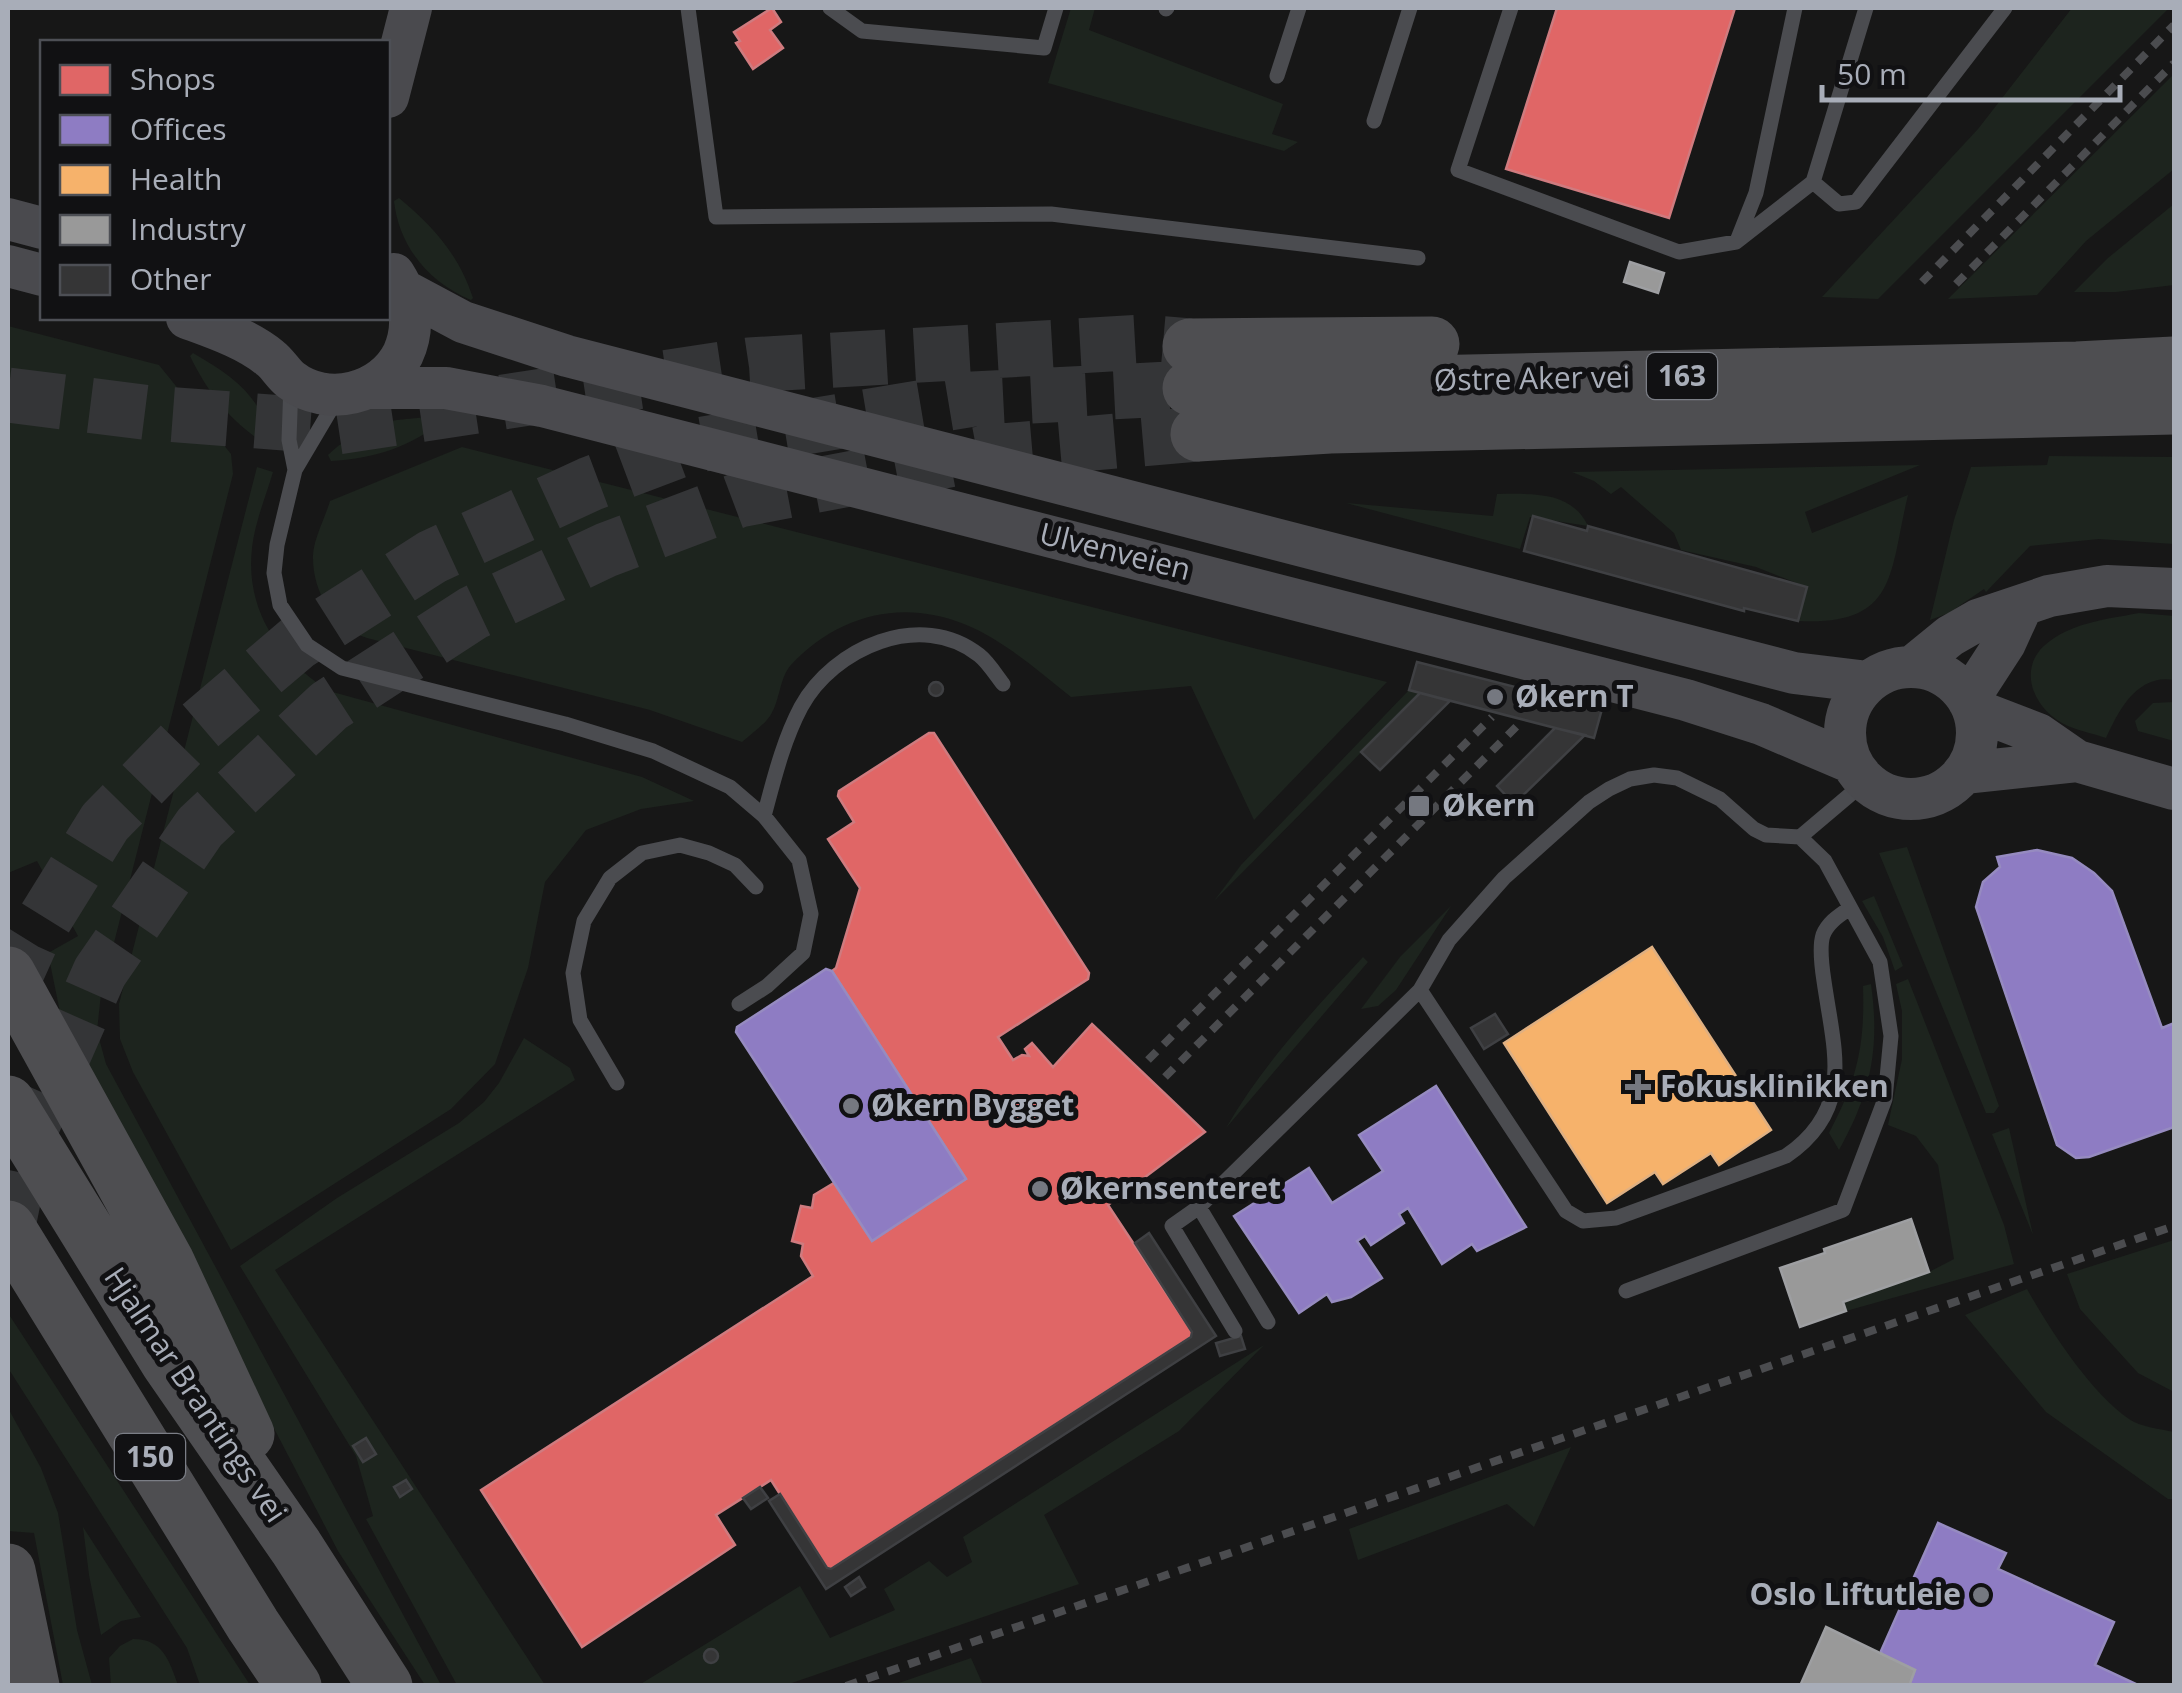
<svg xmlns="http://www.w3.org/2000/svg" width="2182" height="1693" viewBox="0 0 2182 1693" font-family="'Open Sans',sans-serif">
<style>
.green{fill:#1d241e}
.shops{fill:#e06666;stroke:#cf7b7f;stroke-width:2.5}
.offices{fill:#8e7cc3;stroke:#968bc0;stroke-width:2.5}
.health{fill:#f6b26b;stroke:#dfb082;stroke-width:2.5}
.industry{fill:#999;stroke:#9e9fa2;stroke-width:2.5}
.building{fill:#353536;stroke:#3f4043;stroke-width:2.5}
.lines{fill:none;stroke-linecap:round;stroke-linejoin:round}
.highway-tunnel{stroke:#343537;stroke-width:55;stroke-dasharray:55 28;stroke-linecap:butt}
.lane{stroke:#4b4c50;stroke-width:15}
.secondary{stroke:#4a4a4e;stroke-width:42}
.highway{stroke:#4e4e51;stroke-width:55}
.rail{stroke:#4b4c4f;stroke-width:8;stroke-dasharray:12 10;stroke-linecap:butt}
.poi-dot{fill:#757880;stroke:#111113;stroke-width:4}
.labels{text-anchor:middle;stroke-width:10;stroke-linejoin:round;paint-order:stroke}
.shield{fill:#111113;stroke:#7b7e86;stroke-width:2.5}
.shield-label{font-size:28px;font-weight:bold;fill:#a8adb8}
.street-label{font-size:30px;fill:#a8adb8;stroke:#111113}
.poi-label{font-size:30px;font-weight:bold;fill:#a8adb8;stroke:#111113;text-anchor:start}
</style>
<rect width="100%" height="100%" fill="#171717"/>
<path class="green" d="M 1071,8 L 1095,8 L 1089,30 L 1283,104 L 1272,134 L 1298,142 L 1284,151 L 1048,83 Z
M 2072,8 L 2169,8 L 1878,299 L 1822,297 L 1978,129 Z
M 2174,74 L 2174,169 L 2086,241 L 2037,295 L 1948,299 Z
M 399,198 C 433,226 459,255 473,298 L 471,300 C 428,282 399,246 394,201 Z
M 2174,204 L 2174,285 L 2116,292 L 2074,292 L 2108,258 Z
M 8,326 L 159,365 L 231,454 L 233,474 L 101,994 L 97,1031 L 106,1064 L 441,1685 L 425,1685 L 338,1551 L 62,1022 L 48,953 L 78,936 L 37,861 L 8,873 Z
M 193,353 C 232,376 257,392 271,437 L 262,442 C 228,418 208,393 190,356 Z
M 440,416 L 443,420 C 412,447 372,459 331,461 L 328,455 C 369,418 388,421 440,416 Z
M 462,447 L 1387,682 L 1254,820 L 1191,686 L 1071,697 C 1038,671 1004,640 964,624 C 900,598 836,616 790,666 C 779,680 780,701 770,716 C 763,726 751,734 742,742 L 650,710 L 367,638 C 333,627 312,591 313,555 C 314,538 325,518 330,501 Z
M 2049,456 L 2174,457 L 2174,544 L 2099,539 L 2030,546 L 1986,592 L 1984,589 L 1949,613 L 1930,620 L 1954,520 L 1971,467 L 2047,465 Z
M 1920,465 L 1805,512 L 1812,533 L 1908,495 C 1889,574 1898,626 1798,621 L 1807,587 L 1756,567 L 1681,550 L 1674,533 L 1621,487 L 1611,494 L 1594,481 L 1572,472 Z
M 257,467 L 273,472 C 266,496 255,522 252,548 C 245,610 279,659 329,691 L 642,777 L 694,801 L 641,809 L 586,830 L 545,882 L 528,968 L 495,1064 L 451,1109 L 231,1250 L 133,1072 L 120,1039 L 119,1004 Z
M 1497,494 C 1532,494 1571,490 1588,526 L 1530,517 L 1520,549 L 1346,503 L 1493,516 Z
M 2139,613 L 2174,616 L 2174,680 C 2137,674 2119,710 2106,738 C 2092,733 2074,730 2062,723 C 2030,705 2017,664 2050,641 C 2076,622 2108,619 2139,613 Z
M 1409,690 L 1420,693 L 1214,901 L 1241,865 Z
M 2174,702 L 2174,741 L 2138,731 L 2135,721 L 2153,703 Z
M 1907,847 L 1999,1106 L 1994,1113 L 1986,1113 L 1879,853 Z
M 1874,896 L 1903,966 L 1895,971 L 1883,937 L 1862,901 Z
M 1451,906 L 1396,990 L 1378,1006 L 1361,1009 L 1400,957 Z
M 1363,957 L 1368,962 L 1226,1128 C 1263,1064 1313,1011 1363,957 Z
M 1908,979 L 2004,1225 L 2014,1264 L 1846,1311 L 1843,1302 L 1929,1272 L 1954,1259 L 1938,1165 L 1916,1136 L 1888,1125 L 1902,1059 L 1902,1011 L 1896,984 Z
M 1871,984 C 1880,1048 1871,1093 1839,1150 L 1829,1133 C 1857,1080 1865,1046 1863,986 Z
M 524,1038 L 570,1068 L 575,1080 L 275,1270 L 545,1685 L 457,1685 L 366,1519 L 373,1516 L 356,1456 L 240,1266 L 337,1198 L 459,1123 L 484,1102 L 499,1083 Z
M 2009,1128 L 2033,1235 L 1992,1134 Z
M 2174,1240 L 2174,1392 L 2138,1373 L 2080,1309 L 2067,1274 Z
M 2027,1289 C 2050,1330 2090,1392 2129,1419 C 2140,1427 2161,1429 2174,1432 L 2174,1499 L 2168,1499 L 2046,1412 L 1965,1315 Z
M 8,1313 L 250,1685 L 200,1685 L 187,1648 L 8,1368 Z
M 1264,1345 L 1179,1431 L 1044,1515 L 1079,1584 L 786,1685 L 639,1685 L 800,1586 L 830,1638 L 895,1610 L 884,1589 L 929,1561 L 947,1577 L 972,1562 L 963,1537 Z
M 8,1408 L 41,1468 L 58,1513 L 77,1630 L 92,1685 L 63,1685 L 34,1533 L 8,1531 Z
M 1571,1447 L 1534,1527 L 1507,1504 L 1358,1560 L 1349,1529 Z
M 83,1527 L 141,1617 L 121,1621 L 101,1635 L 89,1575 Z
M 133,1639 C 163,1639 169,1660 178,1685 L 111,1685 L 109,1658 L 120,1646 Z
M 971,1658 L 983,1685 L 893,1685 Z"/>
<path class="shops" d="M 772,8 L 781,22 L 770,30 L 783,48 L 753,69 L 736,43 L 740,41 L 734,32 Z
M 1557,8 L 1735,8 L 1669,218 L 1506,169 Z
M 929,733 L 934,733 L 1089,973 L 1088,979 L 998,1037 L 1013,1060 L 1022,1055 L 1029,1056 L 1025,1049 L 1032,1043 L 1053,1067 L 1092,1024 L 1205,1132 L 1108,1205 L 1192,1332 L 1191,1337 L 831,1569 L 827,1568 L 771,1480 L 716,1515 L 735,1545 L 582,1647 L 481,1490 L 813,1276 L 801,1256 L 803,1244 L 792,1241 L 801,1206 L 812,1208 L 814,1195 L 834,1183 L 872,1241 L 966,1179 L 832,971 L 836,968 L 860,888 L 828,839 L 854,822 L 838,796 L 839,791 Z"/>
<path class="offices" d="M 2037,850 L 2072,858 L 2094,873 L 2112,891 L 2162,1028 L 2174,1023 L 2174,1127 L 2089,1157 L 2076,1158 L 2057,1145 L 1976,907 L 1983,882 L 2000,867 L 1997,857 Z
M 826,969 L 832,971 L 966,1179 L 872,1241 L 736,1032 L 737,1027 Z
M 1436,1086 L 1526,1227 L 1477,1251 L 1472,1244 L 1442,1264 L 1408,1208 L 1399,1214 L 1404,1223 L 1371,1245 L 1365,1236 L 1357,1241 L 1382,1278 L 1351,1297 L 1332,1302 L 1327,1294 L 1299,1313 L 1234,1216 L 1309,1168 L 1332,1203 L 1383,1171 L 1359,1135 Z
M 1938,1523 L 2006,1553 L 1998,1569 L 2114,1622 L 2095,1665 L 2140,1686 L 1909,1686 L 1915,1670 L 1882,1655 L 1881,1651 Z"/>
<path class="health" d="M 1652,947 L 1771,1130 L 1719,1165 L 1711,1153 L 1663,1184 L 1655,1172 L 1607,1203 L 1504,1043 Z"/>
<path class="industry" d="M 1630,262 L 1664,273 L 1658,293 L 1624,282 Z
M 1911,1219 L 1929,1272 L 1843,1302 L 1846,1311 L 1800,1327 L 1780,1268 L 1825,1253 L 1824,1249 Z
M 1826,1627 L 1915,1670 L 1909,1686 L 1800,1686 Z"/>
<path class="building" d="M 1533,516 L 1587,531 L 1588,526 L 1807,587 L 1798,621 L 1744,608 L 1744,611 L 1524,551 Z
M 1417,662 L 1602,709 L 1594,738 L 1409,690 Z
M929 689a7 7 0 1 1 14 0a7 7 0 1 1-14 0Z
M 1420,693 L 1450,701 L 1380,770 L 1361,752 Z
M 1555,728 L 1585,735 L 1514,804 L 1497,786 Z
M 1495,1014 L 1508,1034 L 1484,1049 L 1471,1028 Z
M 1149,1233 L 1216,1336 L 826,1589 L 769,1501 L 780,1494 L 827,1568 L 831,1569 L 1191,1337 L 1192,1332 L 1135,1243 Z
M 1241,1336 L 1245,1349 L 1220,1356 L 1216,1343 Z
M 366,1438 L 376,1454 L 363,1462 L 353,1446 Z
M 406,1480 L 412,1489 L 400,1497 L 394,1487 Z
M 760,1487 L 768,1498 L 751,1509 L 743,1498 Z
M 859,1577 L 865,1587 L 851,1596 L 845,1587 Z
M704 1656a7 7 0 1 1 14 0a7 7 0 1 1-14 0Z"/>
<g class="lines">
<path class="highway-tunnel" d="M 8,395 L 151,413 L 337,427 L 749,365 L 1145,342 L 1190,346
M 8,992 L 30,943 L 105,822 L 195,730 L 297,643 L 432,557 L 590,484 L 691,446 L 973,399 L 1190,388
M 8,1226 L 25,1142 L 100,972 L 200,827 L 329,706 L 473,613 L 606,550 L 739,500 L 990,452 L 1198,434"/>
<path class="lane" d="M 688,8 L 716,217 L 1051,214 L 1418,258
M 830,8 L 862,31 L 1044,48 L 1056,8
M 1511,8 L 1458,170 L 1679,252 L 1736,242 L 1813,182 L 1866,8
M 1166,9 L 1167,8
M 1277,76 L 1299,8
M 1374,121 L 1410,8
M 1813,182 L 1839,204 L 1856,202 L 2005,8
M 1737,241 L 1756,193 L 1795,8
M 291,384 L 289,440 L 295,470
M 337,399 L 295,470 L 277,545 L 274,573 L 280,605 L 307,645 L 342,668 L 565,724 L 653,751 L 730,787 L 764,816 L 799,860 L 811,914 L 803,953 L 767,986 L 739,1004
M 764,816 C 774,779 783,741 801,707 C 833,648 921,609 979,655 C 988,662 996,675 1003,684
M 1420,990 L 1566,1211 L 1583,1221 L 1616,1218 L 1786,1156 C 1855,1109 1834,1051 1824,981 C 1822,968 1819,947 1823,935 C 1828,922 1840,915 1850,908
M 617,1083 L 580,1020 L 573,973 L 584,921 L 610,878 L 642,853 L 680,845 L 709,853 L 735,865 L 756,887
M 1199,1207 L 1268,1322
M 1626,1291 L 1843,1210 L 1885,1099 L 1891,1036 L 1880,962 L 1825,861 L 1800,837
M 1235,1331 L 1172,1226 L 1199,1207 L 1420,990 L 1449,940 L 1504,878 L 1589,802 L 1609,789 L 1630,779 L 1654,775 L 1677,778 L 1720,799 L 1754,829 L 1766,835 L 1800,837 L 1865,782"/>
<path class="secondary" d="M 388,97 L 411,8
M 8,219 L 42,228
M 8,266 L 42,275
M 405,291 L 463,322 L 567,356 L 1794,673 L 1868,682
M 187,318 C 214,328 247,339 270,358 C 278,364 283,374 291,380 C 327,408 383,394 403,354 C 416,325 410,299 394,274
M 370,388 L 446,388 L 542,406 L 1686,700 L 1761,724 L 1850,762
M1845 733a66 66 0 1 1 132 0a66 66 0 1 1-132 0Z
M 1912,667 L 1950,636 L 1978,620 L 2049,596 L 2107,586 L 2174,589
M 1968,700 L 2005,643 L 2021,608
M 1973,709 L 2038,734 L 2077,761 L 2174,789
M 1964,773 L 2077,761"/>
<path class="highway" d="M 1190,346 L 1432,344
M 1190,388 L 2077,369 L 2174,364
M 1198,434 L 1330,426 L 2174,407
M 8,974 L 167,1262 L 247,1434
M 8,1103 L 168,1362 L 296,1547 L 385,1686
M 8,1228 L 253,1625 L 294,1686
M 8,1571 L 32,1686"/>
<path class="rail" d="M 1922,282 L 2174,25
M 1956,284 L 2174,63
M 1148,1060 L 1492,717
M 1165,1077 L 1517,726
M 846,1686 L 2174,1226"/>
</g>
<g class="poi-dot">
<circle cx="1495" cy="697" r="10"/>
<rect x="1407" y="794" width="24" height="24" rx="5"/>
<path d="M1633 1072h10v10h10v10h-10v10h-10v-10h-10v-10h10z"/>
<circle cx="851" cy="1106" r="10"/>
<circle cx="1040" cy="1189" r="10"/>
<circle cx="1981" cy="1595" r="10"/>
</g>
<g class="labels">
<g class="shield">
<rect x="1647" y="353" width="70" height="46" rx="8"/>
<rect x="115" y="1434" width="70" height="46" rx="8"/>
</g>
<g class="shield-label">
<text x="1682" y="386">163</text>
<text x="150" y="1467">150</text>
</g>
<g class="street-label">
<text transform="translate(1532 379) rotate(-1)" y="10">Østre Aker vei</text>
<text transform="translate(1115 552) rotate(14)" y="10">Ulvenveien</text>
<text transform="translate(195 1395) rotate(56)" y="10">Hjalmar Brantings vei</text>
</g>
<g class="poi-label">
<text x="1515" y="707">Økern T</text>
<text x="1442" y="816">Økern</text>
<text x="1660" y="1097">Fokusklinikken</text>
<text x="871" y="1116">Økern Bygget</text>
<text x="1060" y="1199">Økernsenteret</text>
<text x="1961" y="1605" text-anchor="end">Oslo Liftutleie</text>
</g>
</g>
<rect width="2182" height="1693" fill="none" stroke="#a8adb8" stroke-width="20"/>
<rect x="40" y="40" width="350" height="280" fill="#111113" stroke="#4d4f55" stroke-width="2.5"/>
<rect x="60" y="65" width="50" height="30" fill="#e06666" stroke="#4d4f55" stroke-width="2.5"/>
<text x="130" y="90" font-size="30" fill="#a8adb8">Shops</text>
<rect x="60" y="115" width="50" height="30" fill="#8e7cc3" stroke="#4d4f55" stroke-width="2.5"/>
<text x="130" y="140" font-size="30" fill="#a8adb8">Offices</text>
<rect x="60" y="165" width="50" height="30" fill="#f6b26b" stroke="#4d4f55" stroke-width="2.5"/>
<text x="130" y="190" font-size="30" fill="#a8adb8">Health</text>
<rect x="60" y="215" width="50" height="30" fill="#999999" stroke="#4d4f55" stroke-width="2.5"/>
<text x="130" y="240" font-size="30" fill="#a8adb8">Industry</text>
<rect x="60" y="265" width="50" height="30" fill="#353536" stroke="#4d4f55" stroke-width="2.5"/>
<text x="130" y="290" font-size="30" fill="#a8adb8">Other</text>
<path d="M1822 85v15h298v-15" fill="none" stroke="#a8adb8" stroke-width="5"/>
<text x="1837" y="85" font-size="30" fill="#a8adb8" stroke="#111113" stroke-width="8" paint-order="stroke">50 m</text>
</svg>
